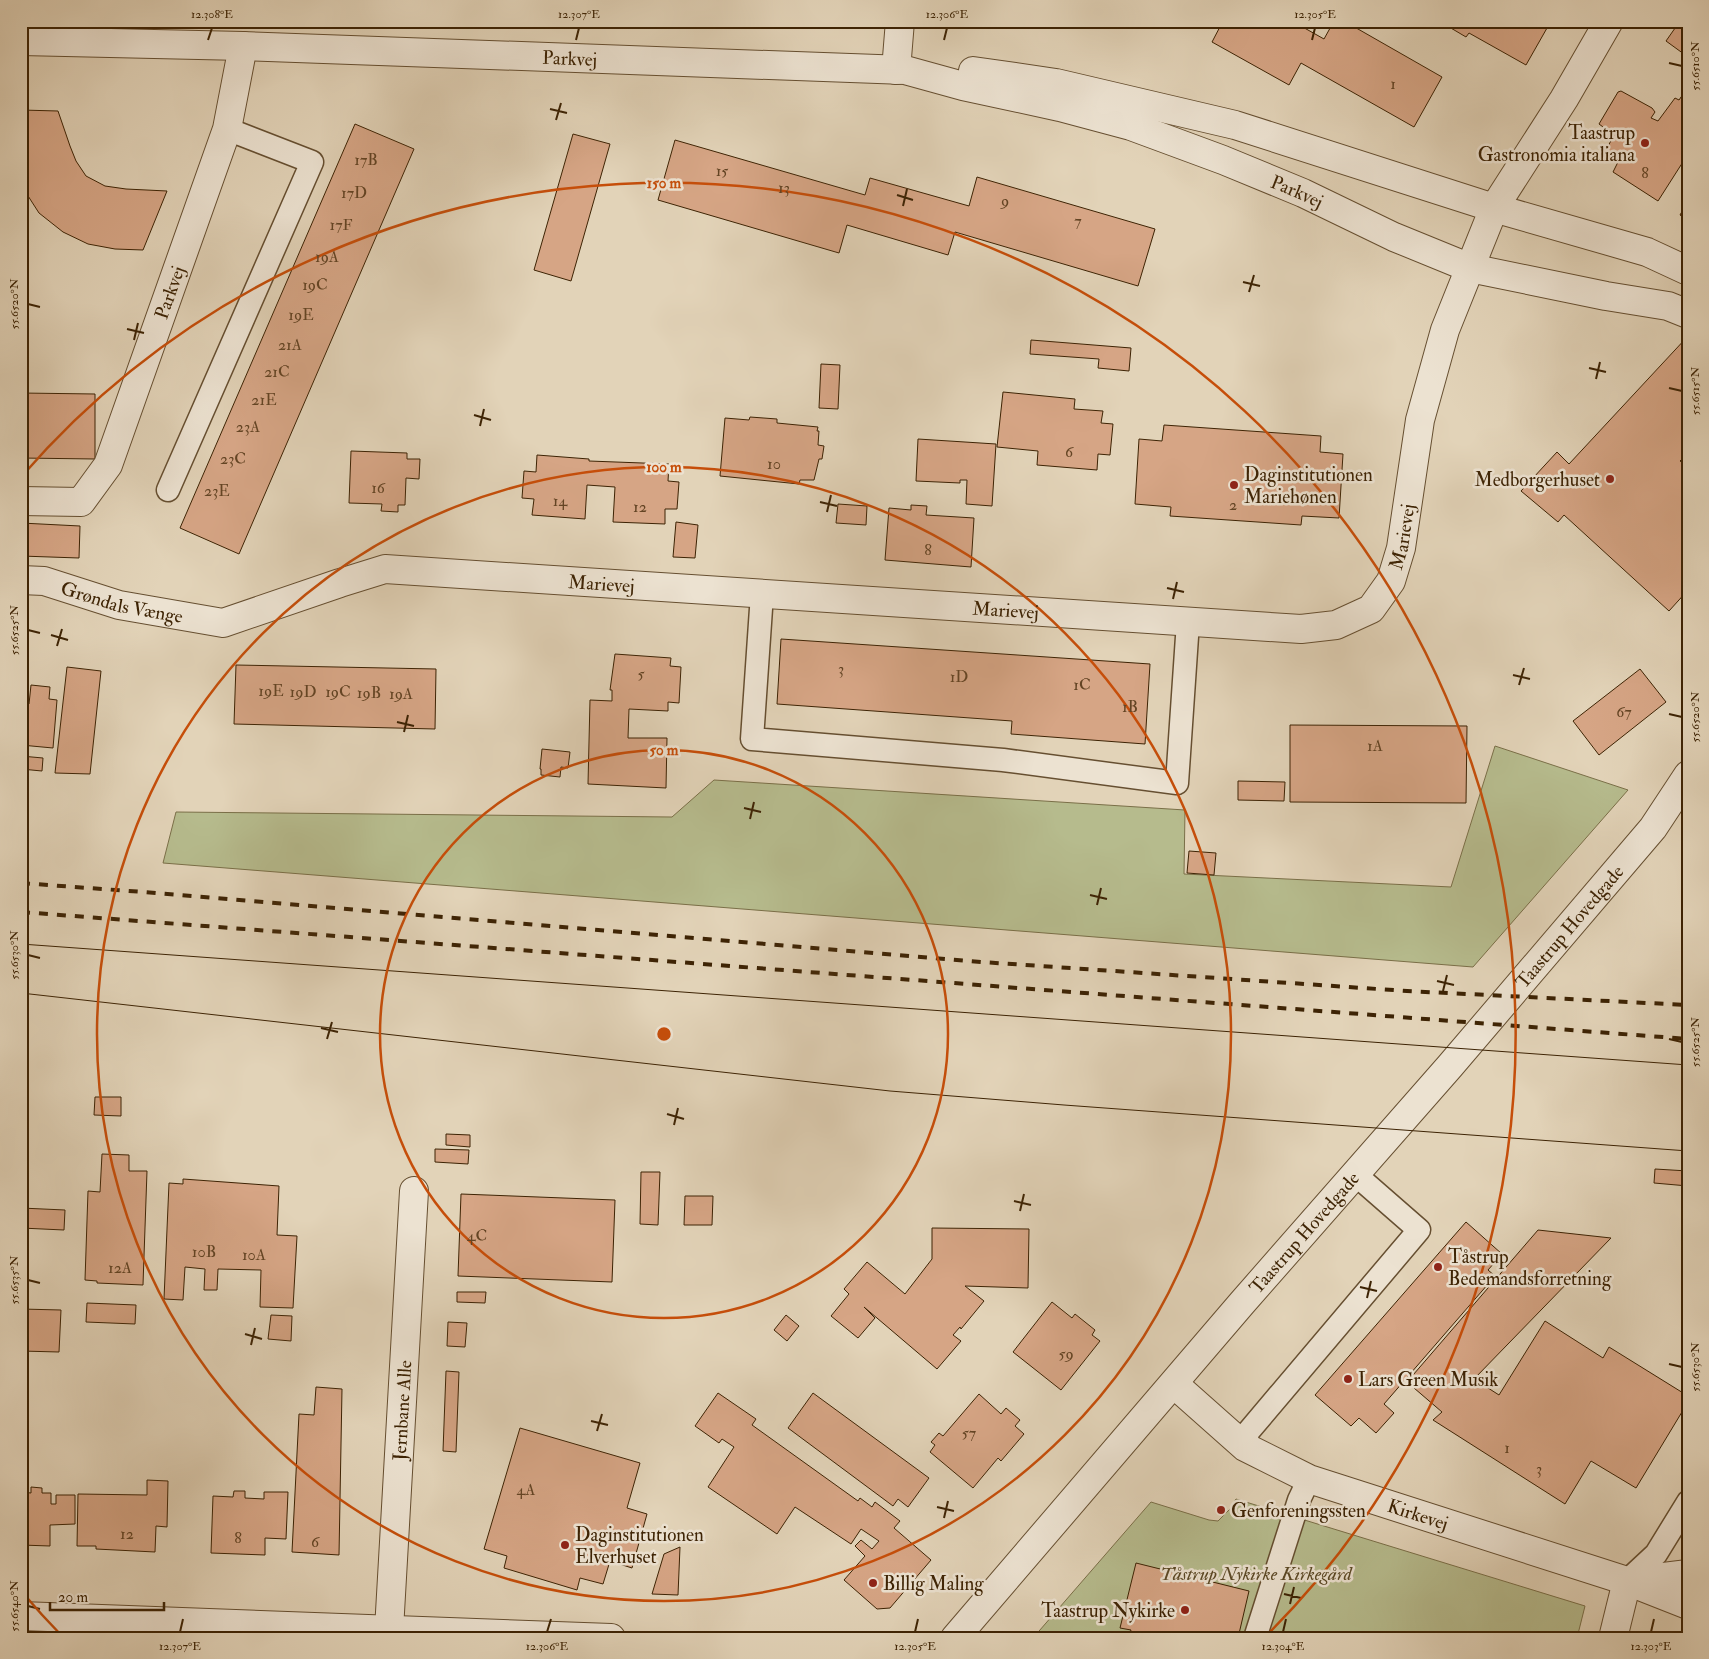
<svg xmlns="http://www.w3.org/2000/svg" width="1709" height="1659" viewBox="0 0 1709 1659" font-family="'IM FELL Double Pica',serif">
<style>
.green{fill:#b6bb8d;stroke:#7a6f48}
.building{fill:#d6a585;stroke:#3d2304}
.lines{fill:none;stroke-linecap:round;stroke-linejoin:round}
.service-casing{stroke:#664f31;stroke-width:25}
.minor-casing{stroke:#664f31;stroke-width:30}
.tertiary-casing{stroke:#664f31;stroke-width:30}
.service{stroke:#ece2d1;stroke-width:22}
.minor{stroke:#ece2d1;stroke-width:28}
.tertiary{stroke:#ece2d1;stroke-width:28}
.tram{stroke:#3d2304;stroke-width:1}
.rail{stroke:#3d2304;stroke-width:4;stroke-dasharray:9 9;stroke-linecap:butt}
.ticks{fill:none;stroke:#3d2304;stroke-width:2}
.ring{fill:none;stroke:#c64e0a;stroke-width:2.5}
.poi-dot{fill:#8f2418;stroke:#ece2d1;stroke-width:2}
.labels{text-anchor:middle;stroke-width:5;stroke-linejoin:round;paint-order:stroke}
.number-label{font-size:16px;fill:#634424}
.street-label{font-size:19px;fill:#3d2304;stroke:#ece2d1}
.poi-label{font-size:19px;fill:#3d2304;stroke:#ece2d1;text-anchor:start}
.park-label{font-size:19px;font-style:italic;fill:#5b4926;stroke:#ece2d1}
.centre{fill:#c64e0a;stroke:#ece2d1;stroke-width:2.5}
.ring-label{font-size:15px;text-anchor:middle;font-weight:bold;fill:#c64e0a;stroke:#ece2d1;stroke-width:5;stroke-linejoin:round;paint-order:stroke}
.neatline{fill:none;stroke:#3d2304;stroke-width:2}
.ticks-label{font-size:12px;text-anchor:middle;fill:#3d2304}
</style>
<rect width="100%" height="100%" fill="#e2d3b8"/>
<filter id="stains"><feTurbulence type="fractalNoise" baseFrequency=".004" numOctaves="4"/><feColorMatrix values="0 0 0 0 .2 0 0 0 0 .09 0 0 0 0 .02 0 0 0 .5 -.17"/></filter>
<radialGradient id="worn" r=".72"><stop offset=".6" stop-color="#630" stop-opacity="0"/><stop offset="1" stop-color="#630" stop-opacity=".3"/></radialGradient>
<path class="green" d="M 1495,746 L 1628,790 L 1473,967 L 163,863 L 176,812 L 672,817 L 714,780 L 1185,810 L 1184,874 L 1451,887 Z
M 1236,1499 L 1585,1606 L 1577,1638 L 1033,1638 L 1151,1502 L 1209,1520 L 1218,1521 L 1230,1509 Z"/>
<path class="building" d="M 1223,21 L 1292,21 L 1324,39 L 1334,21 L 1344,21 L 1442,77 L 1414,127 L 1301,63 L 1289,85 L 1212,42 Z
M 1439,21 L 1551,21 L 1526,65 L 1469,33 L 1466,37 Z
M 1680,21 L 1688,21 L 1688,57 L 1666,41 Z
M 1688,87 L 1688,154 L 1658,201 L 1613,172 L 1619,160 L 1606,150 L 1614,135 L 1599,124 L 1618,92 L 1621,91 L 1652,108 L 1655,112 L 1651,118 L 1658,121 L 1675,98 L 1679,100 Z
M 21,110 L 58,111 L 70,146 L 76,161 L 86,176 L 105,186 L 126,189 L 167,191 L 143,250 L 115,249 L 88,244 L 63,232 L 39,213 L 21,185 Z
M 355,124 L 414,149 L 239,554 L 180,528 Z
M 573,134 L 610,144 L 571,281 L 534,270 Z
M 675,140 L 865,195 L 870,178 L 969,206 L 977,177 L 1155,229 L 1138,286 L 955,232 L 948,255 L 847,225 L 839,253 L 658,200 Z
M 1688,201 L 1688,220 L 1680,215 Z
M 1688,336 L 1688,453 L 1680,461 L 1688,467 L 1688,590 L 1669,611 L 1564,515 L 1558,522 L 1521,491 L 1557,452 L 1569,464 Z
M 1031,340 L 1131,348 L 1129,371 L 1098,368 L 1099,359 L 1030,354 Z
M 821,364 L 840,365 L 838,409 L 819,408 Z
M 1003,392 L 1075,399 L 1074,409 L 1103,411 L 1101,423 L 1113,424 L 1110,455 L 1098,454 L 1097,470 L 1037,465 L 1038,451 L 997,447 Z
M 21,393 L 95,394 L 95,459 L 21,458 Z
M 750,417 L 777,419 L 777,423 L 818,427 L 817,431 L 819,431 L 818,445 L 824,446 L 822,459 L 819,459 L 814,480 L 800,480 L 799,484 L 720,476 L 725,418 L 749,420 Z
M 1164,425 L 1321,436 L 1320,452 L 1343,454 L 1339,518 L 1302,516 L 1301,525 L 1170,516 L 1171,507 L 1135,504 L 1139,439 L 1162,441 Z
M 918,439 L 996,444 L 992,506 L 966,504 L 967,480 L 960,480 L 960,483 L 916,481 Z
M 351,451 L 407,453 L 407,459 L 420,459 L 419,479 L 406,478 L 405,505 L 398,505 L 398,512 L 381,511 L 382,504 L 349,503 Z
M 537,455 L 589,459 L 589,461 L 669,464 L 668,481 L 679,482 L 677,509 L 665,509 L 665,524 L 613,522 L 615,487 L 587,485 L 585,519 L 532,515 L 534,499 L 522,498 L 524,471 L 536,472 Z
M 838,504 L 867,506 L 866,525 L 836,523 Z
M 911,505 L 927,506 L 926,515 L 974,518 L 971,567 L 885,560 L 889,508 L 911,510 Z
M 676,522 L 698,525 L 695,558 L 673,557 Z
M 21,523 L 80,526 L 79,558 L 21,556 Z
M 781,639 L 1150,664 L 1145,744 L 1011,734 L 1012,721 L 777,704 Z
M 615,654 L 671,658 L 670,666 L 681,667 L 679,703 L 668,702 L 668,711 L 629,709 L 628,738 L 667,738 L 666,788 L 588,784 L 590,700 L 612,701 L 612,690 L 610,690 Z
M 236,665 L 436,669 L 435,729 L 234,724 Z
M 67,667 L 101,671 L 90,774 L 55,773 Z
M 1640,669 L 1666,702 L 1599,755 L 1573,721 Z
M 31,685 L 50,687 L 49,699 L 57,700 L 53,748 L 21,745 L 21,709 L 23,709 L 24,703 L 29,704 Z
M 1290,725 L 1467,726 L 1466,803 L 1290,802 Z
M 542,749 L 570,752 L 568,768 L 561,767 L 560,777 L 541,775 L 541,769 L 540,769 Z
M 21,756 L 43,758 L 42,771 L 21,769 Z
M 1238,781 L 1285,782 L 1284,801 L 1238,800 Z
M 1189,851 L 1216,853 L 1214,875 L 1187,873 Z
M 95,1097 L 121,1097 L 121,1116 L 94,1115 Z
M 446,1134 L 470,1135 L 470,1147 L 446,1145 Z
M 435,1149 L 469,1150 L 468,1164 L 435,1162 Z
M 102,1154 L 129,1155 L 129,1171 L 147,1171 L 143,1285 L 97,1283 L 97,1281 L 85,1280 L 88,1191 L 100,1192 Z
M 1655,1169 L 1688,1171 L 1688,1186 L 1654,1183 Z
M 641,1172 L 660,1172 L 658,1225 L 640,1224 Z
M 183,1179 L 279,1186 L 277,1235 L 297,1236 L 293,1308 L 260,1307 L 261,1270 L 218,1269 L 217,1290 L 204,1290 L 205,1269 L 185,1267 L 183,1300 L 164,1299 L 169,1183 L 183,1184 Z
M 461,1194 L 615,1200 L 612,1282 L 458,1276 Z
M 685,1196 L 713,1196 L 712,1225 L 684,1225 Z
M 21,1208 L 65,1210 L 64,1230 L 21,1228 Z
M 1466,1222 L 1502,1254 L 1488,1270 L 1495,1276 L 1384,1404 L 1394,1413 L 1376,1433 L 1359,1418 L 1351,1426 L 1315,1395 Z
M 932,1228 L 1029,1229 L 1028,1288 L 965,1286 L 984,1301 L 961,1329 L 960,1327 L 953,1335 L 961,1341 L 937,1369 L 864,1307 L 875,1318 L 858,1338 L 831,1316 L 849,1294 L 844,1289 L 867,1262 L 905,1294 L 932,1259 Z
M 1538,1230 L 1611,1238 L 1474,1379 L 1499,1395 L 1545,1321 L 1603,1358 L 1609,1347 L 1688,1396 L 1688,1402 L 1636,1488 L 1591,1461 L 1565,1504 L 1433,1420 L 1442,1412 L 1407,1382 Z
M 457,1292 L 486,1292 L 485,1303 L 457,1302 Z
M 1052,1302 L 1072,1318 L 1075,1314 L 1095,1330 L 1092,1335 L 1100,1341 L 1061,1390 L 1013,1352 Z
M 87,1303 L 136,1305 L 135,1324 L 86,1322 Z
M 21,1309 L 61,1310 L 59,1352 L 21,1351 Z
M 271,1315 L 292,1316 L 291,1341 L 268,1339 Z
M 786,1315 L 799,1326 L 787,1341 L 774,1330 Z
M 448,1322 L 467,1323 L 465,1347 L 447,1346 Z
M 446,1371 L 459,1372 L 456,1452 L 443,1451 Z
M 316,1387 L 342,1389 L 339,1555 L 292,1552 L 299,1414 L 314,1415 Z
M 718,1393 L 756,1419 L 752,1425 L 858,1501 L 860,1498 L 872,1507 L 875,1502 L 900,1521 L 894,1528 L 931,1560 L 890,1608 L 877,1609 L 844,1580 L 865,1556 L 855,1546 L 861,1540 L 872,1549 L 879,1541 L 861,1529 L 851,1544 L 795,1507 L 777,1534 L 708,1487 L 734,1447 L 722,1439 L 719,1443 L 695,1426 Z
M 813,1393 L 929,1478 L 908,1507 L 898,1499 L 893,1506 L 788,1428 Z
M 979,1394 L 1001,1414 L 1006,1408 L 1020,1420 L 1015,1426 L 1024,1434 L 1001,1461 L 998,1458 L 973,1488 L 930,1452 L 935,1445 L 931,1442 L 939,1433 L 943,1436 Z
M 520,1428 L 640,1463 L 627,1508 L 647,1514 L 632,1568 L 610,1561 L 603,1584 L 580,1578 L 577,1590 L 504,1568 L 507,1556 L 484,1549 Z
M 147,1480 L 168,1481 L 167,1527 L 156,1526 L 155,1552 L 96,1549 L 96,1546 L 77,1546 L 78,1494 L 147,1495 Z
M 31,1487 L 42,1488 L 42,1493 L 51,1493 L 51,1504 L 56,1504 L 56,1495 L 75,1495 L 75,1524 L 50,1525 L 50,1546 L 21,1545 L 21,1492 L 31,1493 Z
M 234,1491 L 245,1491 L 245,1498 L 264,1499 L 264,1492 L 288,1492 L 286,1539 L 265,1538 L 265,1555 L 211,1553 L 213,1496 L 233,1497 Z
M 680,1547 L 678,1595 L 652,1594 L 664,1554 Z
M 1136,1563 L 1249,1591 L 1238,1638 L 1168,1638 L 1162,1636 L 1161,1638 L 1123,1638 L 1124,1635 L 1129,1636 L 1131,1630 L 1120,1628 Z"/>
<g class="lines">
<defs>
<path id="service" d="M 168,490 L 312,162 L 227,129
M 762,594 L 752,739 L 1003,760 L 1177,783 L 1188,622
M 1245,1447 L 1248,1432 L 1419,1230 L 1356,1175
M 1627,1581 L 1656,1554 L 1688,1502
M 1255,1638 L 1299,1500 L 1309,1479"/>
<g id="minor">
<path d="M 896,70 L 900,21"/>
<path id="s1" d="M 21,501 L 81,502 L 108,465 L 227,129 L 243,46"/>
<path id="s2" d="M 21,580 L 44,581 L 119,605 L 223,623 L 340,583 L 385,569 L 1301,629 L 1336,625 L 1371,609 L 1391,581 L 1401,548 L 1420,420 L 1445,330 L 1494,208 L 1564,99 L 1609,21"/>
<path id="s3" d="M 1174,1384 L 1245,1447 L 1309,1479 L 1627,1581 L 1688,1605"/>
<path d="M 1631,1581 L 1688,1574"/>
<path d="M 21,1616 L 611,1638"/>
<path id="s4" d="M 389,1630 L 414,1191"/>
<path d="M 1613,1638 L 1627,1581"/>
</g>
<g id="tertiary">
<path id="s5" d="M 21,41 L 243,46 L 905,70 L 963,86 L 1060,107 L 1131,126 L 1223,160 L 1303,193 L 1394,237 L 1470,268 L 1606,296 L 1668,306 L 1688,314"/>
<path d="M 973,71 L 1056,83 L 1235,125 L 1494,208 L 1647,252 L 1688,271"/>
<path id="s6" d="M 955,1638 L 1242,1303 L 1450,1066 L 1653,828 L 1688,775"/>
</g>
</defs>
<use href="#service" class="service-casing"/>
<use href="#minor" class="minor-casing"/>
<use href="#tertiary" class="tertiary-casing"/>
<use href="#service" class="service"/>
<use href="#minor" class="minor"/>
<use href="#tertiary" class="tertiary"/>
<path class="tram" d="M 21,944 L 1688,1065
M 21,993 L 890,1091 L 1064,1105 L 1688,1151"/>
<path class="rail" d="M 21,883 L 143,892 L 982,962 L 1407,991 L 1688,1005
M 21,912 L 1688,1039"/>
</g>
<path class="ticks" d="M 208,40 L 212,28M 576,40 L 579,28M 944,40 L 947,28M 1312,40 L 1315,28M 1669,63 L 1682,66M 550,109 L 567,113M 556,120 L 561,103M 897,195 L 913,200M 903,206 L 907,189M 1243,282 L 1260,286M 1249,292 L 1254,275M 28,304 L 40,307M 127,329 L 144,333M 134,340 L 138,323M 1589,368 L 1606,372M 1596,379 L 1600,362M 1669,388 L 1682,391M 474,415 L 491,420M 480,426 L 484,409M 820,502 L 837,506M 827,512 L 831,495M 1167,588 L 1184,592M 1173,599 L 1177,582M 28,630 L 40,633M 51,635 L 68,640M 57,646 L 62,629M 1513,675 L 1530,679M 1519,685 L 1524,668M 1669,714 L 1682,717M 397,722 L 414,726M 404,732 L 408,715M 744,808 L 761,812M 750,819 L 754,802M 1090,895 L 1107,899M 1097,905 L 1101,888M 28,955 L 40,958M 1437,981 L 1454,985M 1443,991 L 1447,975M 321,1028 L 338,1032M 327,1039 L 332,1022M 1669,1039 L 1682,1042M 667,1114 L 684,1119M 674,1125 L 678,1108M 1014,1201 L 1031,1205M 1020,1211 L 1024,1194M 28,1280 L 40,1283M 1360,1287 L 1377,1291M 1367,1298 L 1371,1281M 245,1334 L 262,1339M 251,1345 L 255,1328M 1669,1364 L 1682,1367M 591,1421 L 608,1425M 597,1431 L 602,1414M 937,1507 L 954,1511M 944,1518 L 948,1501M 1284,1594 L 1301,1598M 1290,1604 L 1294,1587M 28,1606 L 40,1609M 180,1632 L 183,1619M 547,1632 L 551,1619M 915,1632 L 918,1619M 1283,1632 L 1286,1619M 1651,1632 L 1654,1619"/>
<g class="ring">
<circle cx="664" cy="1034" r="284"/>
<circle cx="664" cy="1034" r="567"/>
<path d="M62 1636A851 851 0 0 1 22 1592M22 476A851 851 0 1 1 1266 1636"/>
</g>
<g class="poi-dot">
<circle cx="1645" cy="143" r="5"/>
<circle cx="1610" cy="479" r="5"/>
<circle cx="1234" cy="485" r="5"/>
<circle cx="1438" cy="1267" r="5"/>
<circle cx="1348" cy="1379" r="5"/>
<circle cx="1221" cy="1510" r="5"/>
<circle cx="565" cy="1545" r="5"/>
<circle cx="873" cy="1583" r="5"/>
<circle cx="1185" cy="1610" r="5"/>
</g>
<g class="labels">
<g class="number-label">
<text x="1393" y="89">1</text>
<text x="366" y="165">17B</text>
<text x="722" y="176">15</text>
<text x="1645" y="178">8</text>
<text x="784" y="193">13</text>
<text x="354" y="198">17D</text>
<text x="1005" y="206">9</text>
<text x="1078" y="226">7</text>
<text x="341" y="230">17F</text>
<text x="327" y="262">19A</text>
<text x="315" y="290">19C</text>
<text x="301" y="320">19E</text>
<text x="290" y="350">21A</text>
<text x="277" y="377">21C</text>
<text x="264" y="405">21E</text>
<text x="248" y="432">23A</text>
<text x="1069" y="457">6</text>
<text x="233" y="464">23C</text>
<text x="774" y="469">10</text>
<text x="378" y="493">16</text>
<text x="217" y="496">23E</text>
<text x="560" y="506">14</text>
<text x="1233" y="510">2</text>
<text x="640" y="512">12</text>
<text x="928" y="555">8</text>
<text x="841" y="674">3</text>
<text x="641" y="679">5</text>
<text x="959" y="682">1D</text>
<text x="1082" y="690">1C</text>
<text x="271" y="696">19E</text>
<text x="303" y="697">19D</text>
<text x="338" y="697">19C</text>
<text x="369" y="698">19B</text>
<text x="401" y="699">19A</text>
<text x="1130" y="712">1B</text>
<text x="1624" y="717">67</text>
<text x="1375" y="751">1A</text>
<text x="477" y="1241">4C</text>
<text x="204" y="1257">10B</text>
<text x="254" y="1260">10A</text>
<text x="120" y="1273">12A</text>
<text x="1066" y="1359">59</text>
<text x="969" y="1438">57</text>
<text x="1507" y="1453">1</text>
<text x="1539" y="1474">3</text>
<text x="526" y="1495">4A</text>
<text x="127" y="1539">12</text>
<text x="238" y="1543">8</text>
<text x="315" y="1547">6</text>
</g>
<g class="street-label">
<text dy="7" stroke="none"><textPath href="#s5" startOffset="549">Parkvej</textPath></text>
<text dy="7" stroke="none"><textPath href="#s5" startOffset="1296">Parkvej</textPath></text>
<text dy="7" stroke="none"><textPath href="#s1" startOffset="289">Parkvej</textPath></text>
<text dy="7" stroke="none"><textPath href="#s2" startOffset="1450">Marievej</textPath></text>
<text dy="7" stroke="none"><textPath href="#s2" startOffset="595">Marievej</textPath></text>
<text dy="7" stroke="none"><textPath href="#s2" startOffset="104">Grøndals Vænge</textPath></text>
<text dy="7" stroke="none"><textPath href="#s2" startOffset="1000">Marievej</textPath></text>
<text dy="7" stroke="none"><textPath href="#s6" startOffset="940">Taastrup Hovedgade</textPath></text>
<text dy="7" stroke="none"><textPath href="#s6" startOffset="535">Taastrup Hovedgade</textPath></text>
<text dy="7" stroke="none"><textPath href="#s4" startOffset="220">Jernbane Alle</textPath></text>
<text dy="7" stroke="none"><textPath href="#s3" startOffset="281">Kirkevej</textPath></text>
</g>
<g class="poi-label">
<text x="1635" y="139" text-anchor="end">Taastrup<tspan x="1635" dy="22">Gastronomia italiana</tspan></text>
<text x="1244" y="481">Daginstitutionen<tspan x="1244" dy="22">Mariehønen</tspan></text>
<text x="1600" y="486" text-anchor="end">Medborgerhuset</text>
<text x="1448" y="1263">Tåstrup<tspan x="1448" dy="22">Bedemandsforretning</tspan></text>
<text x="1358" y="1386">Lars Green Musik</text>
<text x="1231" y="1517">Genforeningssten</text>
<text x="575" y="1541">Daginstitutionen<tspan x="575" dy="22">Elverhuset</tspan></text>
<text x="883" y="1590">Billig Maling</text>
<text x="1175" y="1617" text-anchor="end">Taastrup Nykirke</text>
</g>
<g class="park-label">
<text x="1256" y="1580">Tåstrup Nykirke Kirkegård</text>
</g>
</g>
<circle cx="664" cy="1034" r="8" class="centre"/>
<g class="ring-label">
<text x="664" y="188">150 m</text>
<text x="664" y="472">100 m</text>
<text x="664" y="755">50 m</text>
</g>
<rect width="1709" height="1659" fill="none" stroke="#e2d3b8" stroke-width="55"/>
<path d="M50 1602v8h114v-8" fill="none" stroke="#3d2304" stroke-width="2.5"/>
<text x="58" y="1602" font-size="15" fill="#3d2304" stroke="#ece2d1" stroke-width="4" paint-order="stroke">20 m</text>
<rect x="28" y="28" width="1654" height="1604" class="neatline"/>
<g class="ticks-label">
<text x="212" y="18">12.308°E</text>
<text x="579" y="18">12.307°E</text>
<text x="947" y="18">12.306°E</text>
<text x="1315" y="18">12.305°E</text>
<text transform="translate(1695 66) rotate(-90)" y="4">55.6510°N</text>
<text transform="translate(14 304) rotate(-90)" y="4">55.6520°N</text>
<text transform="translate(1695 391) rotate(-90)" y="4">55.6515°N</text>
<text transform="translate(14 630) rotate(-90)" y="4">55.6525°N</text>
<text transform="translate(1695 717) rotate(-90)" y="4">55.6520°N</text>
<text transform="translate(14 955) rotate(-90)" y="4">55.6530°N</text>
<text transform="translate(1695 1042) rotate(-90)" y="4">55.6525°N</text>
<text transform="translate(14 1280) rotate(-90)" y="4">55.6535°N</text>
<text transform="translate(1695 1367) rotate(-90)" y="4">55.6530°N</text>
<text transform="translate(14 1606) rotate(-90)" y="4">55.6540°N</text>
<text x="180" y="1650">12.307°E</text>
<text x="547" y="1650">12.306°E</text>
<text x="915" y="1650">12.305°E</text>
<text x="1283" y="1650">12.304°E</text>
<text x="1651" y="1650">12.303°E</text>
</g>
<rect width="100%" height="100%" filter="url(#stains)"/>
<rect width="100%" height="100%" fill="url(#worn)"/>
</svg>
